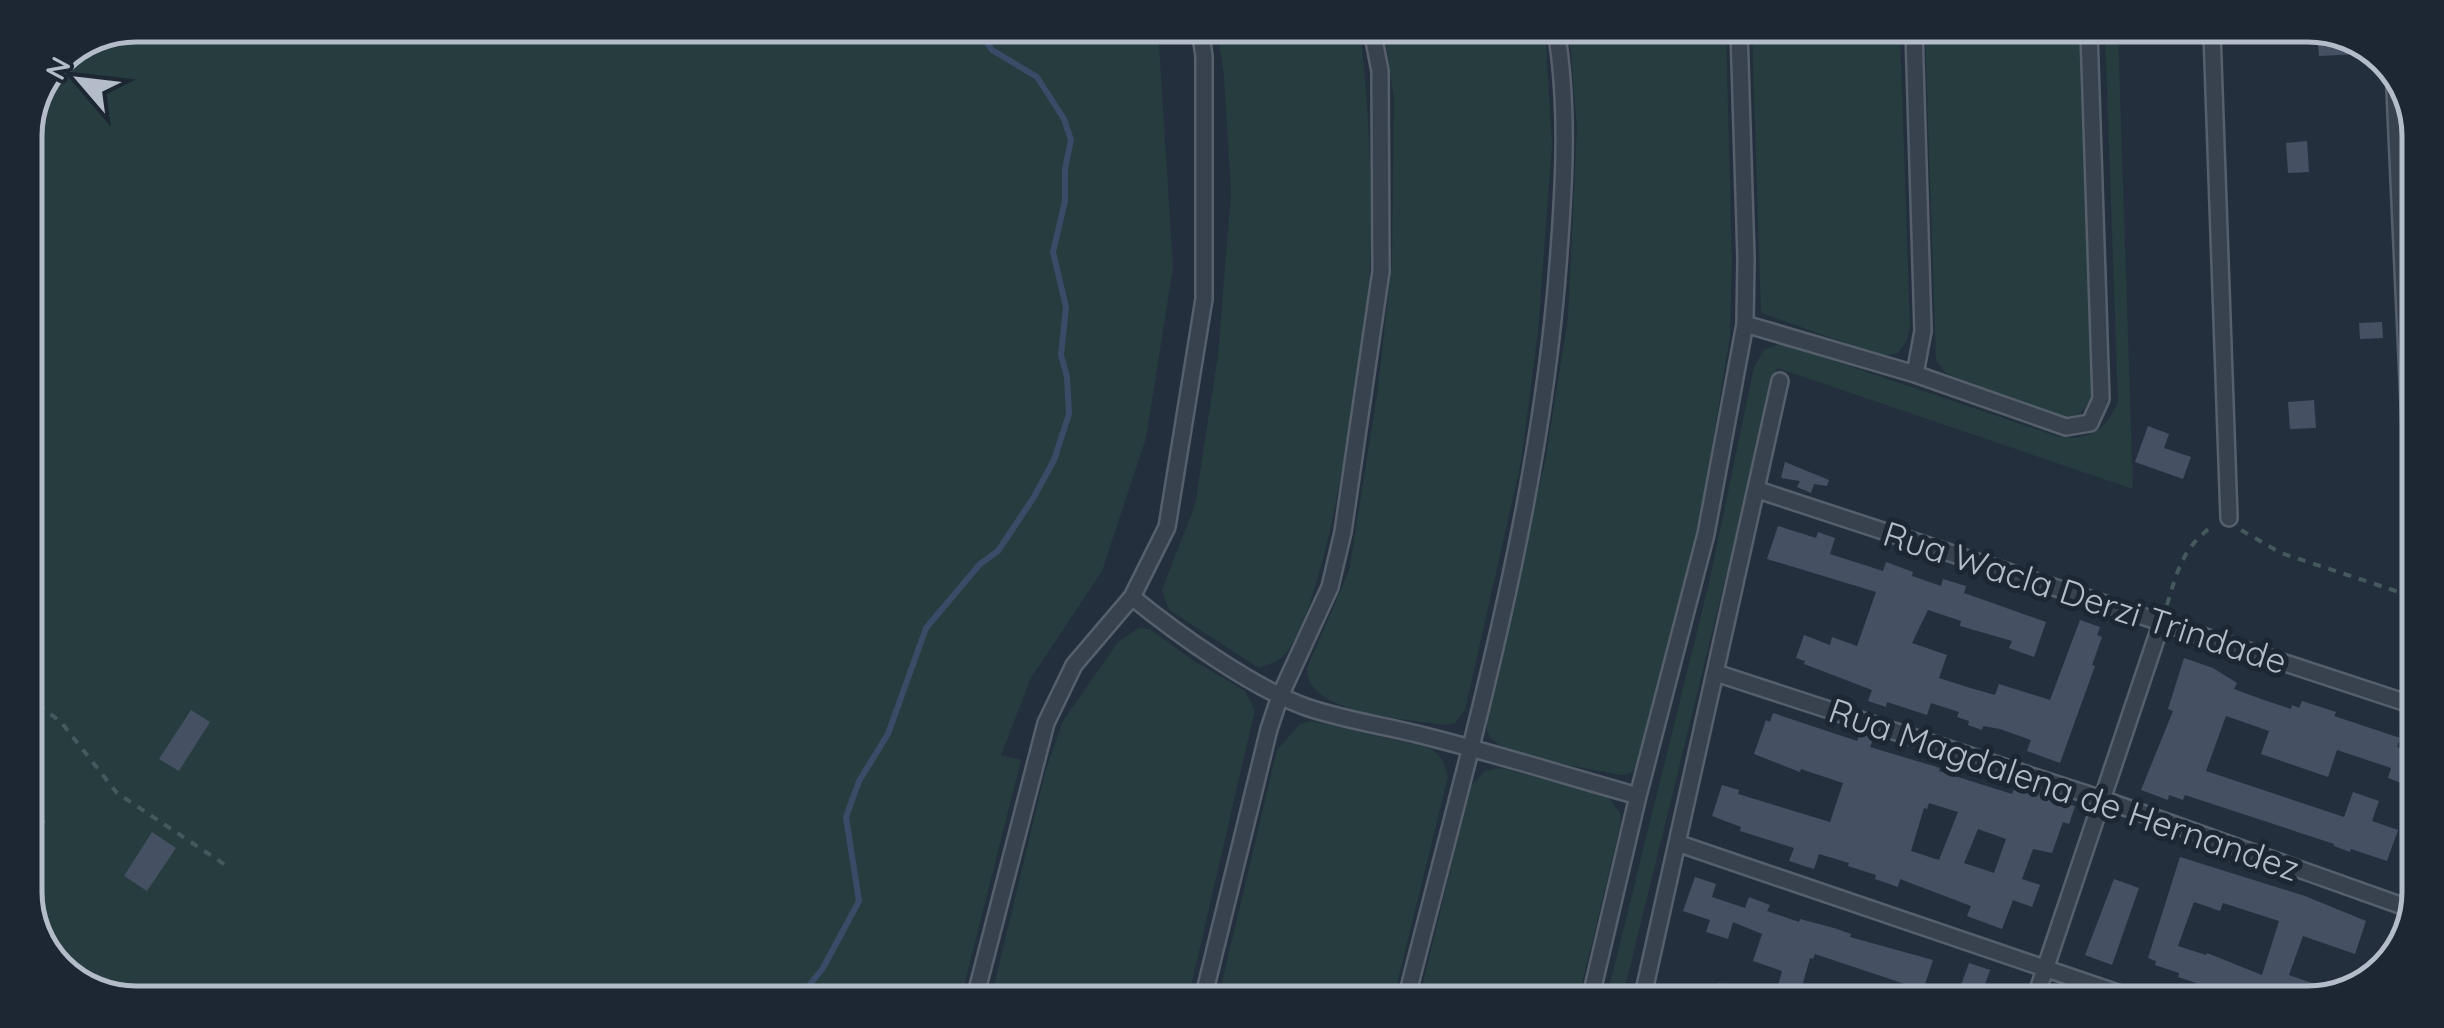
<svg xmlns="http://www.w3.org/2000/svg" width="2444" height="1028" viewBox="0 0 2444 1028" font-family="Quicksand,sans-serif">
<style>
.green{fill:#263c3f}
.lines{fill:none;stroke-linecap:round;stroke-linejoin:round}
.stream{stroke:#394c67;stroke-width:6}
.building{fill:#455162;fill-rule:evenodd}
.street-casing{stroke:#565f6c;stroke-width:20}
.path{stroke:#44595c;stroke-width:4;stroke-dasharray:8 8;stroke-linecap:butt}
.street{stroke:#38414e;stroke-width:15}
.labels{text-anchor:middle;stroke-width:10;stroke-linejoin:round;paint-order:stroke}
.street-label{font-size:35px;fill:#b4bcc9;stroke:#1d2633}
.rim{fill:none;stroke:#b4bcc9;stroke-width:5}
</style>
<rect width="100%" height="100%" fill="#242f3e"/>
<path class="green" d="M 137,25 L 1158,29 L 1173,268 L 1146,438 L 1102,571 L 1031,678 L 1001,755 L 1021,760 L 961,998 L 95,995 L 48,959 L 25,899 L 25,130 L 58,57 Z
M 1217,29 L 1360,30 C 1369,108 1373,188 1370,267 C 1367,333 1327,624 1280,659 C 1275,663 1265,665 1259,668 L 1169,610 L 1162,590 L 1195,505 L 1218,355 L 1231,193 L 1224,75 Z
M 1384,30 L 1545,30 L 1552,145 L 1538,332 L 1521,462 L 1465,710 L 1455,723 L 1446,725 C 1411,719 1304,714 1307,668 L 1349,571 L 1377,395 L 1392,262 L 1394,100 Z
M 1569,30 L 1726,31 L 1732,261 L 1730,336 L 1702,508 L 1646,755 L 1631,773 L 1620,775 C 1593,769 1508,757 1492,739 C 1486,733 1486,724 1486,716 L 1545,462 L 1568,318 L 1577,128 Z
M 1752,31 L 1900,32 L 1910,328 L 1906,342 L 1898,353 L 1882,356 L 1761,313 Z
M 1925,32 L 2085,32 L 2094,396 L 2076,419 L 2063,418 L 1958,379 L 1945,372 L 1936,360 Z
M 2105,32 L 2118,32 L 2133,489 L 1777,368 L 1622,1000 L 1606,1000 L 1709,583 L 1754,367 L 1764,350 L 1781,343 L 2059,437 C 2089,441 2106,430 2118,402 Z
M 1139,628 L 1150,629 L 1194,661 L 1245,691 L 1255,710 L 1188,999 L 991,998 L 1046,769 L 1063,721 L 1118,642 Z
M 1312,721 L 1430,748 C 1442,756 1445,764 1448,777 L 1393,1000 L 1218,999 L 1277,750 L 1300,724 Z
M 1500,768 L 1607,795 L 1620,813 L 1621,823 L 1578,1000 L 1419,1000 L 1470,787 L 1485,771 Z"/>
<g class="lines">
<path class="stream" d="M 800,997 L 823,968 L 859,901 L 846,817 L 859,781 L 888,734 L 926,628 L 980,564 L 998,551 L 1034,497 L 1054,460 L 1069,414 L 1067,377 L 1061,355 L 1066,307 L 1053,252 L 1065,201 L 1065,169 L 1071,140 L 1064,119 L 1037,77 L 992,50 L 977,28"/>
</g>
<path class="building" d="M 2317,33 L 2349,33 L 2359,41 L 2360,54 L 2319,56 Z
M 2307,141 L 2309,172 L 2288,173 L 2286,143 Z
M 2382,322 L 2383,338 L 2360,339 L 2359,323 Z
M 2314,400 L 2316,428 L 2290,429 L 2288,402 Z
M 2148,426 L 2169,434 L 2164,448 L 2191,457 L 2183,479 L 2135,462 Z
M 1785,462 L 1829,480 L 1827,486 L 1814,484 L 1811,493 L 1797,487 L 1800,481 L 1781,478 Z
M 1778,526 L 1816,538 L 1818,532 L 1835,538 L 1830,554 L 1883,571 L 1886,562 L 1913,572 L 1912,576 L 1941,586 L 1943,579 L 1966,586 L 1964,593 L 2046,622 L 2034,657 L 2009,648 L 2012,641 L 1960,626 L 1961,621 L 1928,610 L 1912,643 L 1947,655 L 1939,678 L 1967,687 L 1995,695 L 1999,684 L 2050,700 L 2080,620 L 2100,627 L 2097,635 L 2102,637 L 2092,665 L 2095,666 L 2060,763 L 2027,751 L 2031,740 L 2000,729 L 1983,726 L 1982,730 L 1968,725 L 1969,721 L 1957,717 L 1959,712 L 1931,703 L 1927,715 L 1887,702 L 1886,707 L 1868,701 L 1872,690 L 1804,664 L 1805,661 L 1796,658 L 1804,635 L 1830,645 L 1832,637 L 1857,646 L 1876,592 L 1767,559 Z
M 2184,658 L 2213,668 L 2237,683 L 2234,689 L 2261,699 L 2291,709 L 2292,705 L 2299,708 L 2302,701 L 2336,712 L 2334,716 L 2400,738 L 2397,747 L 2412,753 L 2412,787 L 2388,778 L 2391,768 L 2337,750 L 2328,777 L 2261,754 L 2269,731 L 2226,716 L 2206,771 L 2344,817 L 2353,792 L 2379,801 L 2372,821 L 2398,830 L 2387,861 L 2351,849 L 2350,852 L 2334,846 L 2334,844 L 2185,795 L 2183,800 L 2169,795 L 2168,800 L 2141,790 L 2173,711 L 2168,709 Z
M 191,710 L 210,722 L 179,771 L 159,759 Z
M 1773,713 L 1857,741 L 1860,733 L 1874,737 L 1870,747 L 1940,768 L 1939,771 L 2012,794 L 2016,783 L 2065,800 L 2064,803 L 2075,806 L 2069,824 L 2063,822 L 2052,853 L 2033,849 L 2022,879 L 2040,885 L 2032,907 L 2013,900 L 2002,929 L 1967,916 L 1971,906 L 1900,879 L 1898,887 L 1875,879 L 1876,875 L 1848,866 L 1849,863 L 1819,854 L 1814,869 L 1789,861 L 1794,848 L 1740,831 L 1741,827 L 1712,816 L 1722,785 L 1739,790 L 1738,794 L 1830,822 L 1843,783 L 1801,769 L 1800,772 L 1754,754 L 1766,720 L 1770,722 ZM 1929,803 L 1958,812 L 1939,860 L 1911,851 L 1924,808 L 1927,809 ZM 1978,829 L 2006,839 L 1994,873 L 1964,863 Z
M 25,809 L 46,821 L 36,837 L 25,831 Z
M 152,832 L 176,848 L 147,891 L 124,876 Z
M 2180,857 L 2305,896 L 2366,921 L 2355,954 L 2303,936 L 2289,975 L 2340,993 L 2308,1003 L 2257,1003 L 2214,987 L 2211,994 L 2194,988 L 2196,983 L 2178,977 L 2179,973 L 2155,965 L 2156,961 L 2148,958 ZM 2194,902 L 2220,911 L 2223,903 L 2279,921 L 2262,975 L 2207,953 L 2206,955 L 2178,946 Z
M 1695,877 L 1716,884 L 1712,897 L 1745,908 L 1749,897 L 1770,905 L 1767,911 L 1799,922 L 1800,919 L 1834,928 L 1851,934 L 1850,937 L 1933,960 L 1923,990 L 1815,954 L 1813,959 L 1810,958 L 1798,1001 L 1774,1001 L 1782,971 L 1753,961 L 1762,934 L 1733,922 L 1728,939 L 1706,932 L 1710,920 L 1683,911 Z
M 2114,879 L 2139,888 L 2112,965 L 2085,955 Z
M 2401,917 L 2411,920 L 2411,933 L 2387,963 Z
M 1969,963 L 1990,970 L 1983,990 L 1978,1002 L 1955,1002 Z
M 1719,983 L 1765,998 L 1764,1001 L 1713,1001 Z"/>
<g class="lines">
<defs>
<path id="street" d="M 1914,32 L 1923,331 L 1915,374
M 2212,33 L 2229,518
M 2394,67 L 2415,536
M 1745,324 L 1915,374 L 2066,427 L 2090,423 L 2101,399 L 2089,32
M 1758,490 L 2413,705
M 1132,597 C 1176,633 1253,688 1306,707 C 1344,720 1386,726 1425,736 C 1496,754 1567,776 1638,796
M 1716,673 L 2102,799 L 2411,909
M 1677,843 L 2144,1002
M 975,998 L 1046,723 L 1074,665 L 1132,597 L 1167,527 L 1204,299 L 1204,56 L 1200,29
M 1203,999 L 1269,729 L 1280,696 L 1330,587 L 1343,532 L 1381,271 L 1380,71 L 1372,30
M 1406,1000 C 1467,758 1539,515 1558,265 C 1564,188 1569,107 1556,30
M 1590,1000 L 1638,796 L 1706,534 L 1745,324 L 1746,258 L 1739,31
M 1642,1000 L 1780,381
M 2034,1002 L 2161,624"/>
</defs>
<use href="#street" class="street-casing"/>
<path class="path" d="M 2241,530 L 2281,553 L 2414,597
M 2167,605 C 2177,572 2183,546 2213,526
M 25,695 L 61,722 L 117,793 L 227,866"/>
<use href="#street" class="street"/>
</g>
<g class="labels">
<g class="street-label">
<text transform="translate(2085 598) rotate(18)" y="12">Rua Wacla Derzi Trindade</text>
<text transform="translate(2064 790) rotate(19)" y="12">Rua Magdalena de Hernandez</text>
</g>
</g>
<path d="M0 0H2444V1028H0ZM136 42H2308A94 94 0 0 1 2402 136V892A94 94 0 0 1 2308 986H136A94 94 0 0 1 42 892V136A94 94 0 0 1 136 42Z" fill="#1d2633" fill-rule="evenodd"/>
<path class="rim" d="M136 42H2308A94 94 0 0 1 2402 136V892A94 94 0 0 1 2308 986H136A94 94 0 0 1 42 892V136A94 94 0 0 1 136 42Z"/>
<g transform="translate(80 80) rotate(298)" stroke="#1d2633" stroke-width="8" paint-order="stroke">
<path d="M0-8L18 38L0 25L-18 38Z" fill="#b4bcc9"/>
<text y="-15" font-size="28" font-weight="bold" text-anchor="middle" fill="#b4bcc9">N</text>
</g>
</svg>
